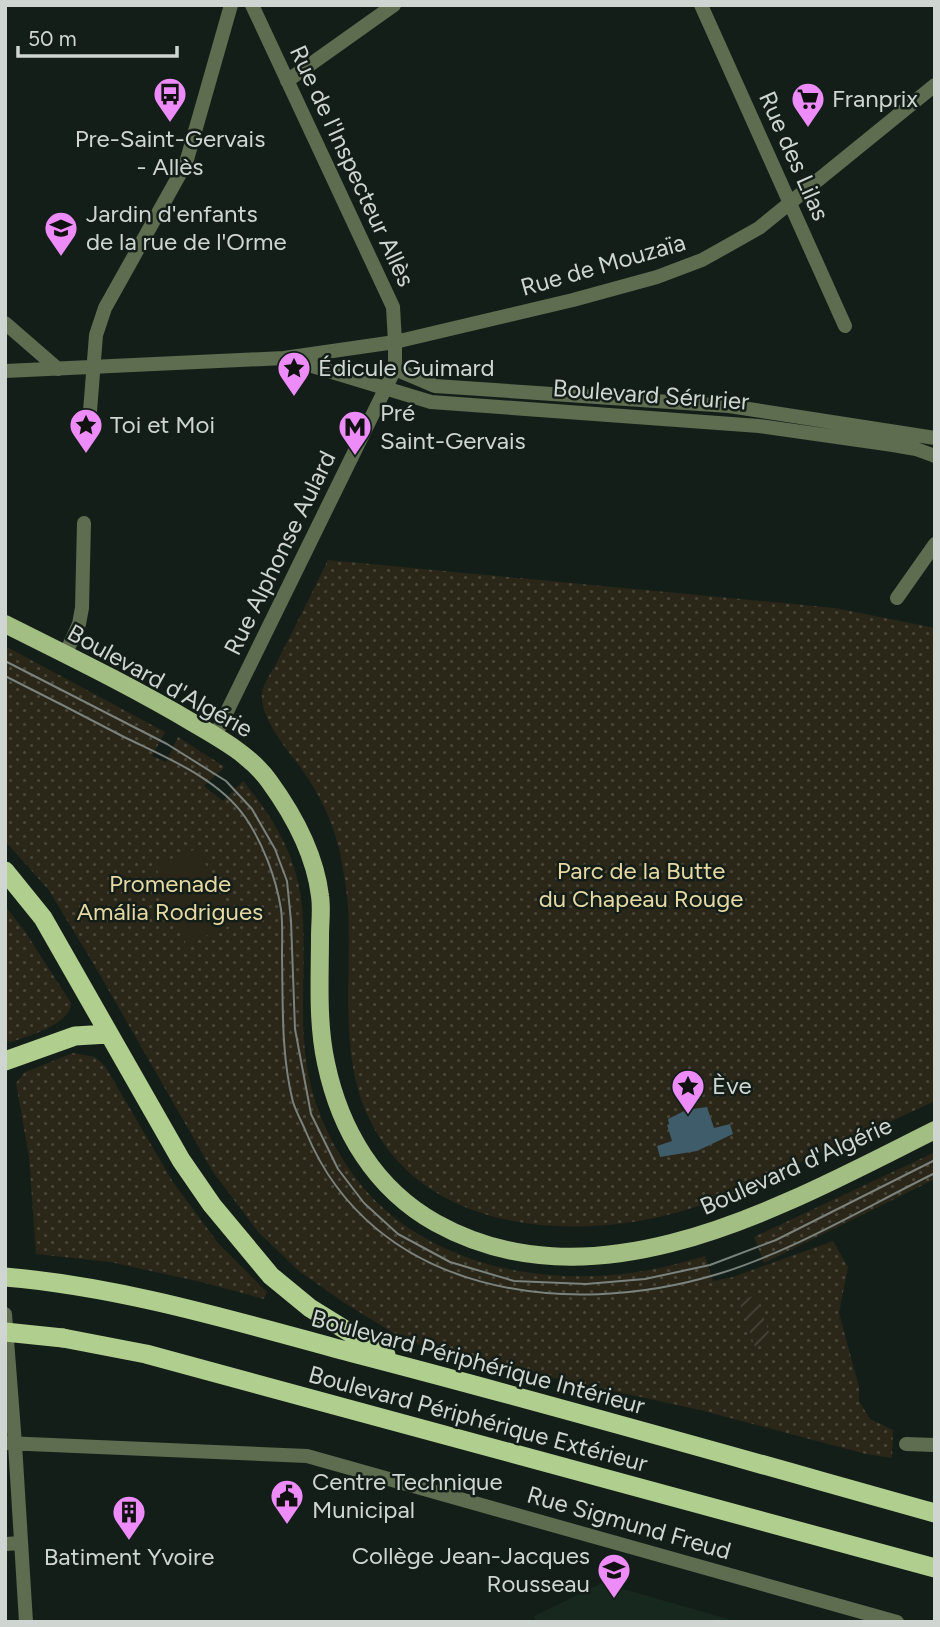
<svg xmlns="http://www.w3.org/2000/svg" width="940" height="1627" viewBox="0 0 940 1627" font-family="Figtree,sans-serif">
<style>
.built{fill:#17281f}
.grass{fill:url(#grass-dots)}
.garden{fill:url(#garden-furrows)}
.pitch{fill:#2a2618}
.water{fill:#3e5c69}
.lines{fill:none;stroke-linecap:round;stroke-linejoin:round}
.pedestrian{stroke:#5e6c50;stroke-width:14}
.minor{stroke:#5e6c50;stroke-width:14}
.tertiary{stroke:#5e6c50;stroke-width:14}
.primary{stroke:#a3be83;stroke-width:18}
.trunk{stroke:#b0ce8d;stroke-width:19}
.tram{stroke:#79827d;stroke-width:2}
.trunk-bridge{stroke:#b0ce8d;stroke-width:19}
.labels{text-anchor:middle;stroke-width:5;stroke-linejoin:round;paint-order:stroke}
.poi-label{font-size:24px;fill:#cfd6d2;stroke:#141e19;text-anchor:start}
.street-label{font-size:24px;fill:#cfd6d2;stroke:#141e19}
.park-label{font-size:24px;fill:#e6d8a3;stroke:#141e19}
</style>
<defs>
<pattern id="grass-dots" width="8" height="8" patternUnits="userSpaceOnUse" patternTransform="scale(1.75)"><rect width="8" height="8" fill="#2a2618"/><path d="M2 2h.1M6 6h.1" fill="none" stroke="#484539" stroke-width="1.8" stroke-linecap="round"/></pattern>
<pattern id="garden-furrows" width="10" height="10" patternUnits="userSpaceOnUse" patternTransform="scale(1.75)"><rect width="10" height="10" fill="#2a2618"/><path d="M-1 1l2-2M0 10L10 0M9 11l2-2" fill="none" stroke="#484539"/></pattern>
</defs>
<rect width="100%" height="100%" fill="#141e19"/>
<path class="built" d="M 602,1583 L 738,1622 L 537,1622 L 534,1616 Z"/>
<path class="grass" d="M 328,560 L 835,608 L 935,628 L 935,1101 C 884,1124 834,1148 783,1170 C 753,1184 723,1199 692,1208 C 576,1245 411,1235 362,1102 C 340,1039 352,971 348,906 C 347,894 345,881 343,869 C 339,840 327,808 311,783 C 296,758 259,722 262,693 C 263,683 274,669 278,660 C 295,626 312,593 328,560 Z
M 5,646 L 165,732 L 152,756 L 166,762 L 178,737 L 225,767 L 204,786 L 223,801 L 243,781 C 272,816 295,853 301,898 C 308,954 298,1011 307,1067 C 313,1104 328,1138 349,1169 C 415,1266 549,1292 659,1268 C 674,1265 689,1260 705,1256 L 713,1281 L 733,1277 L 833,1241 L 848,1267 L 839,1313 L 859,1387 L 859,1401 L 870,1419 L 893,1430 L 892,1458 L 866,1454 L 700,1410 L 449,1355 L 403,1339 L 343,1302 L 299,1271 L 259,1233 L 213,1172 L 93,963 L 48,889 L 5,841 Z
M 5,906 L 24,930 L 71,1003 C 71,1024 29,1036 11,1042 L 5,1040 Z
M 73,1053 L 95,1057 L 105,1066 L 173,1182 L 218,1243 L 267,1292 L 264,1299 L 201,1282 L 110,1262 L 36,1254 L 29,1157 L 16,1083 L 25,1072 Z
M 935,1152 L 935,1179 L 764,1263 L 754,1237 Z"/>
<path class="garden" d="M 756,1295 L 772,1341 L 755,1347 L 739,1301 Z"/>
<path class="pitch" d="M 199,848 L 230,926 L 186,944 L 155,865 Z"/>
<path class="water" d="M 707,1107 L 714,1128 L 730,1124 L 733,1134 L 697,1151 L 660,1157 L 657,1146 L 672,1141 L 667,1125 L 669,1124 L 668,1119 L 686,1110 Z"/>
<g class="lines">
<path class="pedestrian" d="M 897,598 L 935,544"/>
<path class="minor" d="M 252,5 L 393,307 L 395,342 L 573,300 L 657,277 L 702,260 L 759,228 L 935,85
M 701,5 L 845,326
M 287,81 L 394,5
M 5,323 L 58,369
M 88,437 L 96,335 L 105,308 L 186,163 L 231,5
M 65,655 L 79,624 L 82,608 L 84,523
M 215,736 L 395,369
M 5,1443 L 307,1456 L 897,1622
M 15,1444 L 26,1622
M 906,1444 L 935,1445
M 5,1544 L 21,1543"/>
<path class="tertiary" d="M 289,359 L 431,402 L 759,426 L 893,445 L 916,449 L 935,456
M 5,371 L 284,358 L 395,342 L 395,369 L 435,386 L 729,406 L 935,438
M 5,1314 L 15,1444"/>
<path class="primary" d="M 5,624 C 69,656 133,687 195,724 C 221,739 251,756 269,781 C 293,814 315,854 320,896 C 322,909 320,923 320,936 C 320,978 317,1022 326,1063 C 340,1130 375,1189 436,1223 C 598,1313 788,1203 935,1130"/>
<path class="trunk" d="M 5,871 L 43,918 L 181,1160 L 212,1205 L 271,1276 L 310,1308 L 386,1355
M 5,1061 L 75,1036 L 108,1034
M 5,1277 C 125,1287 241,1323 357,1354 C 550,1404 742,1459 935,1513
M 63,1338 L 146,1354 L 935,1568"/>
<path class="tram" d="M 5,661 L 167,744 L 226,781 L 252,809 L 275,849 L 287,881 L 291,921 L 295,1029 L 311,1114 L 338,1169 L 364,1203 L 398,1234 L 450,1262 L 514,1281 L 586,1284 L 645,1279 L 710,1265 L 776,1240 L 935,1160
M 5,676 C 45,696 84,716 124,737 C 165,757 218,778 245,817 C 263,843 276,878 281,909 C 283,924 282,941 282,956 C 283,1004 281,1055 293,1102 C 296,1112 302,1122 306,1132 C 373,1295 566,1320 718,1274 C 791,1252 866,1207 935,1173"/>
<path class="trunk-bridge" d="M 5,1332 L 63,1338"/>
</g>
<defs>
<symbol id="bus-pin" viewBox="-11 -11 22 30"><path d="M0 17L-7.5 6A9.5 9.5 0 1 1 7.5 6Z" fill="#ed8cf9" stroke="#141e19"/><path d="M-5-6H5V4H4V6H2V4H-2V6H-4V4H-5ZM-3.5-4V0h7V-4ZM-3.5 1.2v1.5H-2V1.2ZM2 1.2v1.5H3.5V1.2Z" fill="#111"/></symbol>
<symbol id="supermarket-pin" viewBox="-11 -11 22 30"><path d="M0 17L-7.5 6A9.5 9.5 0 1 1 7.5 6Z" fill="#ed8cf9" stroke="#141e19"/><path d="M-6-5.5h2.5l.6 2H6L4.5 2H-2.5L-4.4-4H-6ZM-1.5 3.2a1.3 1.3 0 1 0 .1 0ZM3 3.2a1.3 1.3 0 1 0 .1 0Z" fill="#111"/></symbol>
<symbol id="school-pin" viewBox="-11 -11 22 30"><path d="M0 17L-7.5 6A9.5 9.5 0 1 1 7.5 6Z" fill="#ed8cf9" stroke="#141e19"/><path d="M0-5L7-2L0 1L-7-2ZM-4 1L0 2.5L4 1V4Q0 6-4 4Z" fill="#111"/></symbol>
<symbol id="sight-pin" viewBox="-11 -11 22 30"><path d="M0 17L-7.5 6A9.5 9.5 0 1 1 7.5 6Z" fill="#ed8cf9" stroke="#141e19"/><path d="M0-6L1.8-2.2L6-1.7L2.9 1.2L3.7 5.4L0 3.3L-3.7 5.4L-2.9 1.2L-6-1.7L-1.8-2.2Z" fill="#111"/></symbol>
<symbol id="metro-pin" viewBox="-11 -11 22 30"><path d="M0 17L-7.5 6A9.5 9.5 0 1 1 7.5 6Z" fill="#ed8cf9" stroke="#141e19"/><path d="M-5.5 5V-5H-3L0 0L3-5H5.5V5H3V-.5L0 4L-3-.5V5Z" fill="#111"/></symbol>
<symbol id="civic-pin" viewBox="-11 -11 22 30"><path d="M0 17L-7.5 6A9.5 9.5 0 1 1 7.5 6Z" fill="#ed8cf9" stroke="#141e19"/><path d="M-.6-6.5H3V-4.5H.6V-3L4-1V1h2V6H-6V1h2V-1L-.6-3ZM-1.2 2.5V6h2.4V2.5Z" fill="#111"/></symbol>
<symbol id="building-pin" viewBox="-11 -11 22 30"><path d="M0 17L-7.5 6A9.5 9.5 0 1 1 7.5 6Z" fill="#ed8cf9" stroke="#141e19"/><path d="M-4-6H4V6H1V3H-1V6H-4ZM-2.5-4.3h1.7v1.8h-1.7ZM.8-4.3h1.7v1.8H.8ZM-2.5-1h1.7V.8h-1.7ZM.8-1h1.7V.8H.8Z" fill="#111"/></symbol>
</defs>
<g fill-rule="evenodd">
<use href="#bus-pin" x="151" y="75" width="38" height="52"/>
<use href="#supermarket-pin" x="789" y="80" width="38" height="52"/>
<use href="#school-pin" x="42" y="209" width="38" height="52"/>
<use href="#sight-pin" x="275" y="349" width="38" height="52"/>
<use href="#sight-pin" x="67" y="406" width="38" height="52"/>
<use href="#metro-pin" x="336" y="408" width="38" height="52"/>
<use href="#sight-pin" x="669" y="1067" width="38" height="52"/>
<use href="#civic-pin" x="268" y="1477" width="38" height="52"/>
<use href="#building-pin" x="110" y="1493" width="38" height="52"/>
<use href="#school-pin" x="595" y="1551" width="38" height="52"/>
</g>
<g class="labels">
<g class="poi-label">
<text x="832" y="107">Franprix</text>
<text x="170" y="147" text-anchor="middle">Pre-Saint-Gervais<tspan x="170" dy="28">- Allès</tspan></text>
<text x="86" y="222">Jardin d'enfants<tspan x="86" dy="28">de la rue de l'Orme</tspan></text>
<text x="318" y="376">Édicule Guimard</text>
<text x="380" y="421">Pré<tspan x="380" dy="28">Saint-Gervais</tspan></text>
<text x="110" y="433">Toi et Moi</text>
<text x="712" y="1094">Ève</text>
<text x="312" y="1490">Centre Technique<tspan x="312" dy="28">Municipal</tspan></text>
<text x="590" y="1564" text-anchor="end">Collège Jean-Jacques<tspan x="590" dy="28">Rousseau</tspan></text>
<text x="129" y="1565" text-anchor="middle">Batiment Yvoire</text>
</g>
<g class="street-label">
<text transform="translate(794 156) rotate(66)" y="8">Rue des Lilas</text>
<text transform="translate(352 166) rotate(65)" y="8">Rue de l'Inspecteur Allès</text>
<text transform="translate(603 265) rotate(-16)" y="8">Rue de Mouzaïa</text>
<text transform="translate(651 395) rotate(4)" y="8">Boulevard Sérurier</text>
<text transform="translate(280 553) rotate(-64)" y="8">Rue Alphonse Aulard</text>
<text transform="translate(160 681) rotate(29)" y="8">Boulevard d'Algérie</text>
<text transform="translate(796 1166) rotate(-24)" y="8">Boulevard d'Algérie</text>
<text transform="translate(478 1362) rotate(15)" y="8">Boulevard Périphérique Intérieur</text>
<text transform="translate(478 1419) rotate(15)" y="8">Boulevard Périphérique Extérieur</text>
<text transform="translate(629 1523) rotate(16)" y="8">Rue Sigmund Freud</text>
</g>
<g class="park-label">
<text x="641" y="879">Parc de la Butte<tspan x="641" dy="28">du Chapeau Rouge</tspan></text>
<text x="170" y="892">Promenade<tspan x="170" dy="28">Amália Rodrigues</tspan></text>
</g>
</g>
<rect width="940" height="1627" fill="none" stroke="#cfd6d2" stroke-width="14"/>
<path d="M18 46v10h159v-10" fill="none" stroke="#cfd6d2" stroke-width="3.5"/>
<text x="28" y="46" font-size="21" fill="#cfd6d2" stroke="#141e19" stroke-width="5" paint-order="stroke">50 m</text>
</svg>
